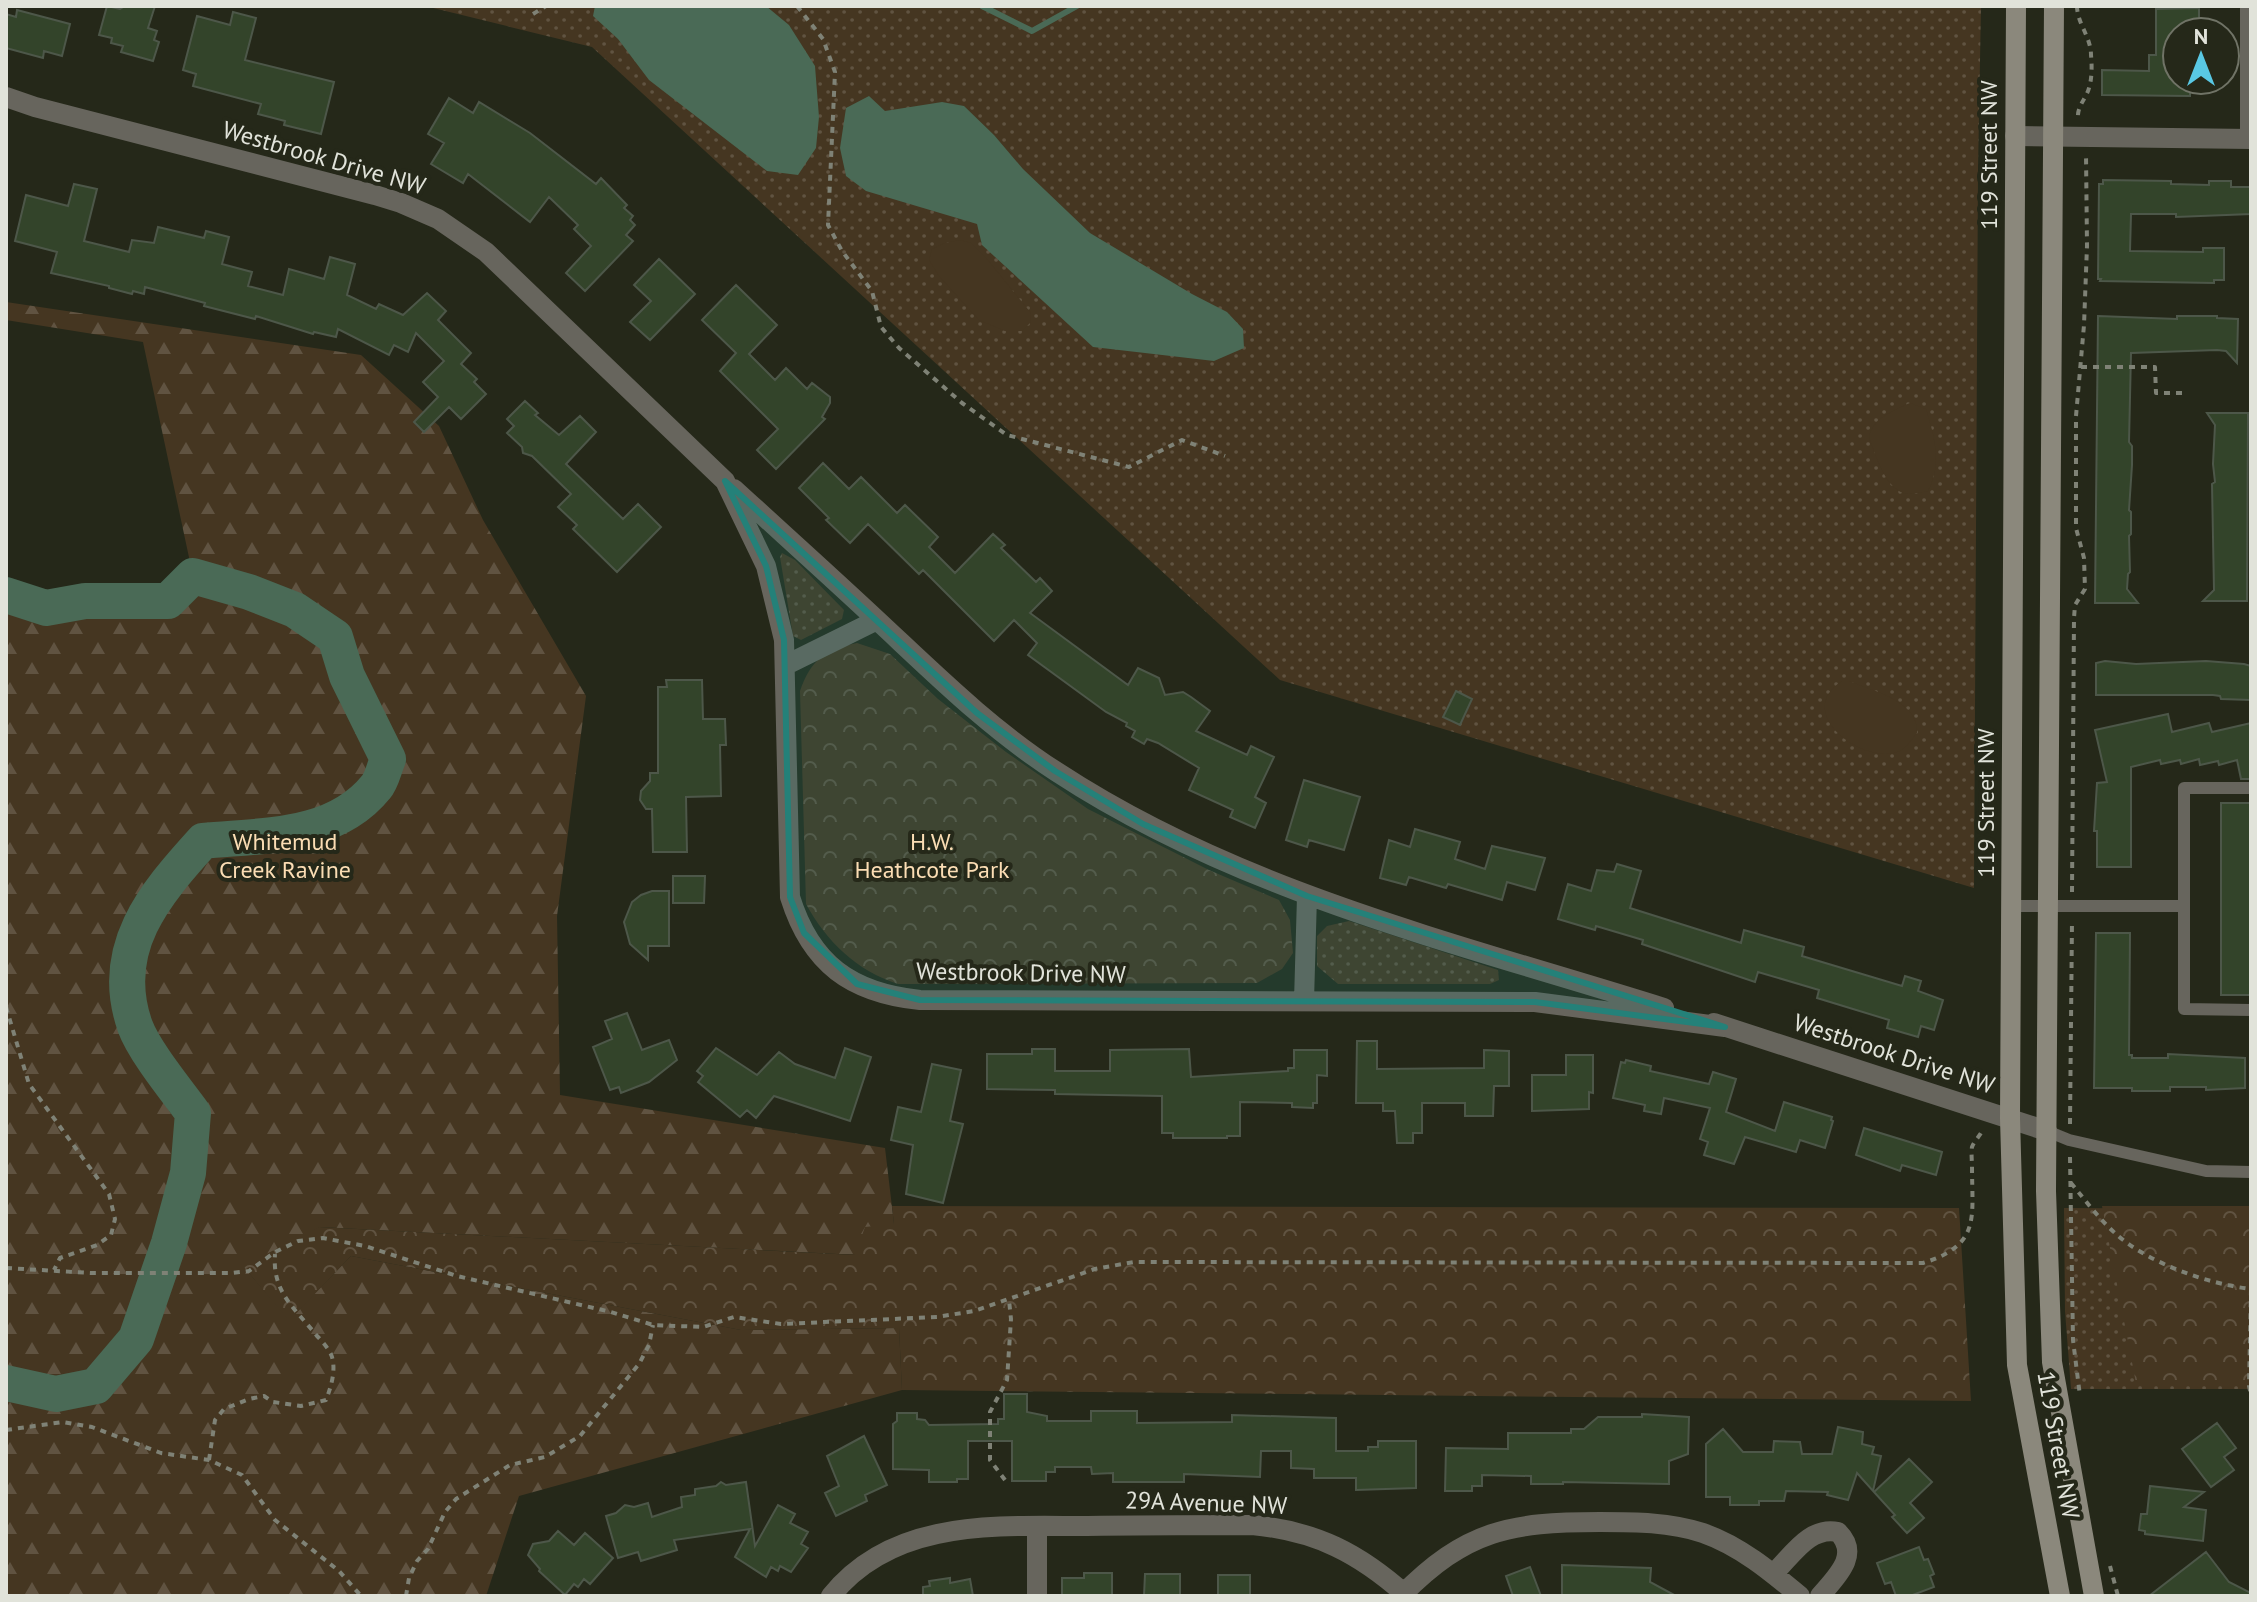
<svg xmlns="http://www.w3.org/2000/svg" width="2257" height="1602" viewBox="0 0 2257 1602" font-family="'PT Sans',sans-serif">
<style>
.grass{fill:url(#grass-dots)}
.forest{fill:url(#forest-firs)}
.park{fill:url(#park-crowns)}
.garden{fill:#453621}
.water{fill:#4a6a56}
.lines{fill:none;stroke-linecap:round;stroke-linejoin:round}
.stream{stroke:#4a6a56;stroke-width:6}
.river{stroke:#4a6a56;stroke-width:36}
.building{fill:#33442a;stroke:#4d5749;stroke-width:2}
.path{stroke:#7f8276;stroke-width:4;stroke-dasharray:6 6;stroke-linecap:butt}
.lane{stroke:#67655d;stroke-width:12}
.street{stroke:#67655d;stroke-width:20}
.secondary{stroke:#8b887c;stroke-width:20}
.marked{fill:#248179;fill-opacity:0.2;stroke:#248179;stroke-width:6;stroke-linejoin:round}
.labels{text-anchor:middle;stroke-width:8;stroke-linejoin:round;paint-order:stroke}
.street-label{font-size:24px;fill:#e1e3da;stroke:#252819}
.park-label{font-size:24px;fill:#fbddb4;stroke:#252819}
</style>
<defs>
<pattern id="grass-dots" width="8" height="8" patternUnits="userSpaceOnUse" patternTransform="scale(2)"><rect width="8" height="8" fill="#453621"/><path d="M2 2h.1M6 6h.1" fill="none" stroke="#605341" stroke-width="1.8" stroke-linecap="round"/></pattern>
<pattern id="forest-firs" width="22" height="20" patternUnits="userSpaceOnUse" patternTransform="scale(2)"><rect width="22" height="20" fill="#453621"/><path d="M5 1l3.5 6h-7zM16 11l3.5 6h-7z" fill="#605341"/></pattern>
<pattern id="park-crowns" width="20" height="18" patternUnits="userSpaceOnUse" patternTransform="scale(2)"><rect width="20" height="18" fill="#453621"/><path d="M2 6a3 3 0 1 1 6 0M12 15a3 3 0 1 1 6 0" fill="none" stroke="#605341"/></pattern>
</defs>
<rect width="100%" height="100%" fill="#252819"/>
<path class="grass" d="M 425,6 L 1981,6 L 1978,170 L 1974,888 L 1280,680 L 592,47 Z
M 782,553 L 795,560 L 844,610 L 842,619 L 801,640 L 793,636 L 780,557 Z
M 1349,921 L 1498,970 L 1499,980 L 1490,984 L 1338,984 L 1317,966 L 1317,936 L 1327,926 Z
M 2064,1208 L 2251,1209 L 2251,1389 L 2071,1389 L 2065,1311 Z"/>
<path class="forest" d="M 6,302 L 361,355 L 439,426 L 483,520 L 586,696 L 557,916 L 560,1095 L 885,1148 L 894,1224 L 856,1255 L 320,1227 L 244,1267 L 289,1320 L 351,1256 L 741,1330 L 899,1328 L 902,1390 L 519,1496 L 486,1596 L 6,1596 L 6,595 L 46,608 L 85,601 L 167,601 L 193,576 L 143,342 L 6,320 Z"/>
<path class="park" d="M 857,643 L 890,654 L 938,699 L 1006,752 L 1088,809 L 1209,870 L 1279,900 L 1290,920 L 1293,953 L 1282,969 L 1257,983 L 898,984 C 857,971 826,941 806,904 L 800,691 C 811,660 825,649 857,643 Z
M 892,1206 L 1959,1208 L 1971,1401 L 902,1390 L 899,1328 L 741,1330 L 351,1256 L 289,1321 L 243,1266 L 319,1227 L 855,1255 L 865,1227 L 894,1224 Z
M 2102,1206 L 2251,1206 L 2251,1382 L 2136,1383 Z"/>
<path class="garden" d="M 960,240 L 971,243 L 986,258 L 1031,313 L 1030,323 L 1022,331 L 1005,331 L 979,320 L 939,276 L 929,260 L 932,249 L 945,243 Z
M 1910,403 L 1926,409 C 1935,438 1942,464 1928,491 C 1922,492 1914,494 1908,494 C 1886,492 1876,455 1869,438 C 1871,419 1894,410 1910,403 Z
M 1842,681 L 1849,681 C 1873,691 1919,701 1917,733 C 1912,739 1907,747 1900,751 C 1866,767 1791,714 1842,681 Z"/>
<path class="water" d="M 595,6 L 766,6 L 789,25 L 815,66 L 819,117 L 816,148 L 798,175 L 767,171 L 649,80 L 618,39 L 593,16 Z
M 869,96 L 885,111 L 942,102 L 964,106 L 994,135 L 1023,169 L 1090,233 L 1192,294 L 1227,312 L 1243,329 L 1244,348 L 1214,361 L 1093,347 L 982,245 L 977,224 L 866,191 L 846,176 L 840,148 L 846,108 Z"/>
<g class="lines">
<path class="stream" d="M 982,6 L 1032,31 L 1077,6"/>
<path class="river" d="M 6,595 L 46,608 L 85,601 L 168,601 L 193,576 L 249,592 L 295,610 L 335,637 L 347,676 L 388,759 C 384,768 382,780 376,787 C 334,839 263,835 203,841 C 154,895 108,949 135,1026 C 144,1051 177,1091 193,1113 L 188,1173 L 169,1243 L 136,1339 L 96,1386 L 56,1394 L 6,1383"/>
</g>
<path class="building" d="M 107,6 L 120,9 L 125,6 L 155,6 L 148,28 L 157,31 L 154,40 L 159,42 L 153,61 L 121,52 L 123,46 L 111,43 L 112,38 L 99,35 Z
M 2199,8 L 2199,32 L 2177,32 L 2177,80 L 2190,80 L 2190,96 L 2102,95 L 2102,70 L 2149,71 L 2149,55 L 2156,55 L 2156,9 Z
M 17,10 L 70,24 L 62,56 L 44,51 L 43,58 L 6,48 L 6,14 L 16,17 Z
M 233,12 L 256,18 L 245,60 L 334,82 L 321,134 L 284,125 L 285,121 L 258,114 L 261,104 L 193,86 L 196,74 L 183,70 L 197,16 L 230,25 Z
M 449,98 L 473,113 L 479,102 L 530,133 L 596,184 L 601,178 L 627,205 L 624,208 L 633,216 L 630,220 L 635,225 L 626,235 L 633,241 L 585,291 L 566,273 L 591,246 L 574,229 L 578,225 L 549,197 L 530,222 L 468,174 L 463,183 L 431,164 L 444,143 L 428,134 Z
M 2103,180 L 2171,181 L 2171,184 L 2209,185 L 2209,181 L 2231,181 L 2231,187 L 2251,187 L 2251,214 L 2176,217 L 2176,214 L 2131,214 L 2130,251 L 2203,252 L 2203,248 L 2224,248 L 2224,280 L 2214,280 L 2214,283 L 2100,281 L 2101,279 L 2098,279 L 2099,184 L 2103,184 Z
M 74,184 L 97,189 L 84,241 L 129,252 L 132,240 L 154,243 L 158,227 L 204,238 L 206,231 L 229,237 L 222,264 L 252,272 L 248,286 L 283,295 L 289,269 L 324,279 L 330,257 L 355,264 L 347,295 L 376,309 L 379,304 L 403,315 L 427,293 L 446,311 L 438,320 L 471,353 L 461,364 L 477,379 L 474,382 L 486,394 L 461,419 L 449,407 L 424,432 L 414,422 L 438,397 L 423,382 L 444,361 L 416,333 L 408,352 L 394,345 L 389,355 L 338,329 L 336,337 L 314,332 L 313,334 L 256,316 L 255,319 L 204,306 L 205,303 L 145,287 L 144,294 L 133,291 L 132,294 L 109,288 L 109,286 L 51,273 L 57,252 L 15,241 L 26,195 L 68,206 Z
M 659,259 L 695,294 L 650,340 L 630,322 L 651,301 L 634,285 Z
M 736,285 L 777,325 L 749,354 L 775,380 L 786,368 L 807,389 L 812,383 L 830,397 L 830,403 L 822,417 L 825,419 L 776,469 L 757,450 L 778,429 L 720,371 L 736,353 L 702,320 Z
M 2098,316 L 2177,319 L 2177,316 L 2217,316 L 2217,318 L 2238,319 L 2237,363 L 2226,351 L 2217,350 L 2131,353 L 2129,442 L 2132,446 L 2132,465 L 2129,510 L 2131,512 L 2131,534 L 2129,536 L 2130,572 L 2128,574 L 2127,589 L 2138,603 L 2095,603 Z
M 525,401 L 538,413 L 535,415 L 559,435 L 580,416 L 596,432 L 566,464 L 623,519 L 638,504 L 661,527 L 617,572 L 573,529 L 577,525 L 558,507 L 571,494 L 532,456 L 523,453 L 522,447 L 507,433 L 514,426 L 507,419 Z
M 2207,413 L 2248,413 L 2247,601 L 2203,601 L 2214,590 L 2212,484 L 2215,482 L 2213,464 L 2215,425 Z
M 823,463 L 849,489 L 861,477 L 897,513 L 905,505 L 938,537 L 929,547 L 955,573 L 993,534 L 1005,545 L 1001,548 L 1036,582 L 1040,578 L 1052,591 L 1030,613 L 1128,685 L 1138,668 L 1159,678 L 1165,695 L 1183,692 L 1191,697 L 1210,711 L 1196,731 L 1247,755 L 1251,746 L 1274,757 L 1255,797 L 1266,803 L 1255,828 L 1230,817 L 1233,810 L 1189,790 L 1199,768 L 1158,743 L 1147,739 L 1144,744 L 1132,737 L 1135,731 L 1126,726 L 1127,723 L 1106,712 L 1028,655 L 1037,643 L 1014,620 L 994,641 L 923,570 L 919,574 L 868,524 L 850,543 L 826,520 L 829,518 L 799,488 Z
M 2105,661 L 2136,664 L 2206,661 L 2244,664 L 2251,666 L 2251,700 L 2221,699 L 2220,696 L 2213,695 L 2096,695 L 2096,663 Z
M 666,680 L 702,680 L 703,719 L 725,719 L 726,745 L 720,745 L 721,796 L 686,797 L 687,852 L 653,852 L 652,809 L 646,809 L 640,800 L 641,791 L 650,781 L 650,773 L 658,773 L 658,687 L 667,687 Z
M 1456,691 L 1472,699 L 1460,725 L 1443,717 Z
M 2168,714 L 2172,732 L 2209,723 L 2212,732 L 2251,723 L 2251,779 L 2241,779 L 2237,760 L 2219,765 L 2218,761 L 2200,765 L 2199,759 L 2181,764 L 2180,760 L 2161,764 L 2160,760 L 2131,767 L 2131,867 L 2097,867 L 2097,831 L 2094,831 L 2097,783 L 2107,782 L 2095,730 Z
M 1304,780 L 1360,797 L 1344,850 L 1309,840 L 1307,847 L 1286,840 Z
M 2221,803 L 2251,803 L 2251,995 L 2221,995 Z
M 1415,829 L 1460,842 L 1455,859 L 1485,869 L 1492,846 L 1545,858 L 1535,890 L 1507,882 L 1502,900 L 1448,884 L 1446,888 L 1409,877 L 1406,885 L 1380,878 L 1389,840 L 1410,847 Z
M 1617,864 L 1641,871 L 1630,908 L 1741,943 L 1744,930 L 1804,947 L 1802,956 L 1902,986 L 1905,976 L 1921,981 L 1918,991 L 1943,1000 L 1934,1030 L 1921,1026 L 1918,1037 L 1887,1028 L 1889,1020 L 1817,998 L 1819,990 L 1758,972 L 1755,982 L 1642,944 L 1643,940 L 1596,926 L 1595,930 L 1558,919 L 1568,884 L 1591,891 L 1597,870 L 1614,872 Z
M 673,876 L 705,876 L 704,903 L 673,903 Z
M 652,891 L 669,891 L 669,946 L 648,946 L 648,960 L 630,944 L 624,922 L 632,902 L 641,895 Z
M 2096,933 L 2130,933 L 2129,1055 L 2132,1055 L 2132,1058 L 2168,1058 L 2168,1054 L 2245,1058 L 2245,1088 L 2206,1090 L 2206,1087 L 2170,1087 L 2170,1091 L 2132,1091 L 2132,1088 L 2094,1088 Z
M 627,1013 L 642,1050 L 669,1040 L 677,1060 L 649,1082 L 621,1093 L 619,1087 L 610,1090 L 593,1047 L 612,1039 L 605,1021 Z
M 1357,1041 L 1377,1041 L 1377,1069 L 1484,1068 L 1484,1050 L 1509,1051 L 1509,1086 L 1494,1086 L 1493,1116 L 1465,1116 L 1465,1103 L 1422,1103 L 1422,1133 L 1413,1133 L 1413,1143 L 1397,1143 L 1395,1111 L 1383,1111 L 1383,1103 L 1356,1103 Z
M 716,1048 L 757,1075 L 779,1052 L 795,1064 L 835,1078 L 845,1048 L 871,1057 L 850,1121 L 774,1096 L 756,1118 L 747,1110 L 740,1117 L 698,1082 L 703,1076 L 697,1071 Z
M 1032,1049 L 1055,1049 L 1055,1071 L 1110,1071 L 1110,1050 L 1189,1049 L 1191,1077 L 1288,1071 L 1288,1068 L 1294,1068 L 1294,1050 L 1327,1050 L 1327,1076 L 1317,1075 L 1317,1103 L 1313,1103 L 1313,1108 L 1292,1107 L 1292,1103 L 1240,1102 L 1240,1136 L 1227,1136 L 1227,1138 L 1173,1138 L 1173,1133 L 1162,1133 L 1162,1096 L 1055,1094 L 1055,1090 L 987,1089 L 987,1054 L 1032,1054 Z
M 1566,1055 L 1593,1055 L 1593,1093 L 1589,1092 L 1589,1109 L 1532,1111 L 1532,1075 L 1566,1075 Z
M 1626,1060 L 1651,1066 L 1650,1071 L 1709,1084 L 1713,1072 L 1736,1079 L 1726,1112 L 1775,1131 L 1784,1102 L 1832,1117 L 1831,1120 L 1833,1121 L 1825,1148 L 1800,1140 L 1796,1152 L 1745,1137 L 1734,1164 L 1704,1155 L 1708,1142 L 1700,1139 L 1710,1108 L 1664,1098 L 1661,1114 L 1644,1111 L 1645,1105 L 1613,1098 L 1621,1062 L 1625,1063 Z
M 932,1064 L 961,1070 L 950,1121 L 963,1124 L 943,1203 L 906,1194 L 913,1145 L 891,1140 L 898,1107 L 921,1112 Z
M 1864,1128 L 1942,1152 L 1936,1175 L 1902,1165 L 1900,1171 L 1856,1155 Z
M 1004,1394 L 1027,1394 L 1027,1412 L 1047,1416 L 1047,1421 L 1091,1421 L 1091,1411 L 1137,1411 L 1137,1423 L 1232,1422 L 1232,1415 L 1336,1418 L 1336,1451 L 1368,1451 L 1368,1447 L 1378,1447 L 1378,1441 L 1416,1441 L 1416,1488 L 1356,1490 L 1356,1478 L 1314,1478 L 1314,1469 L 1291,1468 L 1291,1451 L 1261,1451 L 1260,1477 L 1184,1474 L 1184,1482 L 1113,1482 L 1113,1473 L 1092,1474 L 1091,1467 L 1055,1467 L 1055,1472 L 1046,1472 L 1046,1481 L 1012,1481 L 1012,1441 L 968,1441 L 968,1479 L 957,1479 L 957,1482 L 929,1482 L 929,1470 L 893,1469 L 893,1424 L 897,1421 L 897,1413 L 917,1413 L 917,1419 L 925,1420 L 929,1425 L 998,1424 L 998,1419 L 1004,1419 Z
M 1642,1414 L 1689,1417 L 1688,1454 L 1669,1461 L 1669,1484 L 1563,1482 L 1563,1484 L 1531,1484 L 1531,1476 L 1482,1475 L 1482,1486 L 1472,1486 L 1472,1491 L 1445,1491 L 1446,1448 L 1508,1449 L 1508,1433 L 1571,1433 L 1571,1429 L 1584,1429 L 1598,1417 L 1642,1417 Z
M 2217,1423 L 2236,1448 L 2224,1457 L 2234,1470 L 2211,1487 L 2182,1449 Z
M 1838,1427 L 1863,1432 L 1862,1444 L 1874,1447 L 1872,1454 L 1881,1456 L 1873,1491 L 1857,1473 L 1848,1500 L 1827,1495 L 1828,1492 L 1786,1491 L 1784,1501 L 1759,1501 L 1759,1505 L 1730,1505 L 1730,1497 L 1706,1497 L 1706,1444 L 1723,1429 L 1743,1452 L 1773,1452 L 1774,1441 L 1800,1442 L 1802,1454 L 1832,1454 Z
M 864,1436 L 887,1485 L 865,1495 L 867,1501 L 836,1516 L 825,1493 L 839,1486 L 827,1456 Z
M 1909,1459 L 1932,1482 L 1910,1503 L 1924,1518 L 1907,1533 L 1892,1517 L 1895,1515 L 1874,1492 Z
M 721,1482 L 726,1485 L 746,1482 L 755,1546 L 778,1505 L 795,1514 L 790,1523 L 808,1532 L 801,1544 L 808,1548 L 791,1572 L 780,1566 L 778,1571 L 771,1567 L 766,1577 L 735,1557 L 750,1529 L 674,1540 L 677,1550 L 641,1561 L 638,1552 L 618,1558 L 606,1516 L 616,1513 L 625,1505 L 634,1507 L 648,1503 L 652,1517 L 682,1507 L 681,1497 L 695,1495 L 695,1489 L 716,1486 Z
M 2150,1486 L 2204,1492 L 2184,1507 L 2206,1510 L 2203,1541 L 2145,1534 L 2145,1531 L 2139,1530 L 2141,1514 L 2147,1514 Z
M 558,1531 L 574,1545 L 585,1533 L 613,1558 L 590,1584 L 584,1579 L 578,1587 L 574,1584 L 565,1595 L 539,1571 L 540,1569 L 528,1555 L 533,1544 L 549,1541 Z
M 1919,1547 L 1924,1560 L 1928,1559 L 1934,1574 L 1930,1576 L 1934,1587 L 1910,1596 L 1896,1596 L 1891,1582 L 1885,1584 L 1877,1563 Z
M 2206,1552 L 2229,1582 L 2251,1593 L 2251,1596 L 2149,1596 Z
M 1562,1565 L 1651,1568 L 1650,1582 L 1676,1596 L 1562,1596 Z
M 1530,1567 L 1541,1596 L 1513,1596 L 1506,1576 Z
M 1084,1573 L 1112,1573 L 1112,1596 L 1062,1596 L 1062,1578 L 1084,1578 Z
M 1145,1574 L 1180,1574 L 1180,1596 L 1144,1596 Z
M 1218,1575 L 1250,1575 L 1250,1596 L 1218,1596 Z
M 950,1578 L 950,1583 L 970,1579 L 973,1596 L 923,1596 L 923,1587 L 930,1586 L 929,1581 Z"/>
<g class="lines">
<path class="path" d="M 797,6 L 823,39 L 835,72 L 828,225 L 842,251 L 872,291 L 881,327 L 899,348 L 962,403 L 1007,435 L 1129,467 L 1182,440 L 1225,456
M 2077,6 C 2077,23 2091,37 2091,55 C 2092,65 2092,79 2089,88 C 2086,99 2077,106 2078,118
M 533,14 L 546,6
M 2081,367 L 2155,367 L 2156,393 L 2186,393
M 2072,892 L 2074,618 L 2075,605 L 2085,589 L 2084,558 L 2076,528 L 2076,416 L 2084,325 L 2087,246 L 2086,154
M 6,1007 L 29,1084 L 109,1194 L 115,1219 L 111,1235 L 97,1245 L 60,1258 L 54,1270
M 1982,1091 L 1982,1076 L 1993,1080
M 2070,1124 L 2072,921
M 2070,1157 L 2073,1340 L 2080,1396
M 2071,1183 C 2085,1200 2099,1219 2116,1234 C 2148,1263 2208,1284 2251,1289 L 2249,1386 L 2251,1395
M 6,1268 L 91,1273 L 232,1273 L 249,1271 L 275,1252 L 298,1241 L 323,1238 L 365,1246 L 457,1276 L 611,1312 L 653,1325 L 703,1327 L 734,1317 L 781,1324 L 937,1317 L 974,1311 L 1095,1269 L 1134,1262 L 1923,1263 C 1981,1245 1972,1218 1972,1167 C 1972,1161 1971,1153 1972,1147 C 1974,1141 1980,1136 1982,1131
M 6,1430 L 63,1422 L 92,1427 L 161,1453 L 209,1460 L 242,1475 L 275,1520 L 339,1571 L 361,1596
M 209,1460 L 215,1420 L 224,1409 L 249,1399 L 264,1396 L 273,1402 L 301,1406 L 326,1400 C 331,1387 336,1371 332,1357 C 330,1350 322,1341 317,1336 C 295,1308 272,1293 275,1254
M 1005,1480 L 990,1460 L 990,1412 L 1007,1380 L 1011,1319 L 1009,1300
M 2110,1566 L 2118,1596
M 406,1596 L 409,1578 L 417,1561 L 428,1549 L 445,1512 L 456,1499 L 510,1465 L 545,1457 L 580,1436 L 639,1364 L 649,1345 L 653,1325"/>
<path class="lane" d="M 2251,788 L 2184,788 L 2184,1009 L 2251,1010
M 2012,906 L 2184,906
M 2047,1131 L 2069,1140 L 2206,1171 L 2251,1172"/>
<path class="street" d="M 6,97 L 35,107 L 375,195 L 401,203 L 438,219 L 486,252 L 725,481 L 766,566 L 784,640 L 790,897 C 811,964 851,993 920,1000 L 1535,1002 L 1725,1027
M 2015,136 L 2251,139
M 2250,138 L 2250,6
M 734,489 C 782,533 830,576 877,620 C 935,674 990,729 1057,772 C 1240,892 1457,943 1664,1008
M 786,665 L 877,620
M 1304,1001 L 1307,896
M 1714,1023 L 2047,1131
M 1773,1574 C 1792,1556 1809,1526 1838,1532 C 1861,1555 1836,1577 1820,1596
M 831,1596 C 893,1518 997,1526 1087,1526 C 1142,1525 1197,1525 1252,1525 C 1316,1531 1359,1553 1407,1596
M 1037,1596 L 1037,1526
M 1401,1596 C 1466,1530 1510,1522 1600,1522 C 1634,1522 1670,1522 1703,1533 C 1740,1546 1770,1571 1800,1596"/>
<path class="secondary" d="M 2016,6 L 2010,1118 L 2017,1365 L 2060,1596
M 2054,6 L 2046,1191 L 2052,1362 L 2094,1596"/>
</g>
<path class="marked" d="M 725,481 L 977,713 L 1055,771 L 1143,824 L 1307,896 L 1725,1027 L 1535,1002 L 920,1000 L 857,984 L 804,933 L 790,897 L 784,640 L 766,566 Z"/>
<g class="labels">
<g class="street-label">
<text transform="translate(1989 155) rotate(-90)" y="8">119 Street NW</text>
<text transform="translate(324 158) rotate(16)" y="8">Westbrook Drive NW</text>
<text transform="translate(1986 803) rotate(-90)" y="8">119 Street NW</text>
<text transform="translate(1021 973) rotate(1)" y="8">Westbrook Drive NW</text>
<text transform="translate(1894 1054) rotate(18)" y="8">Westbrook Drive NW</text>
<text transform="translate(2058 1445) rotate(80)" y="8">119 Street NW</text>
<text transform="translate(1206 1503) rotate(2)" y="8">29A Avenue NW</text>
</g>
<g class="park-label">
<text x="285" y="850">Whitemud<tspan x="285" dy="28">Creek Ravine</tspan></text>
<text x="932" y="850">H.W.<tspan x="932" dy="28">Heathcote Park</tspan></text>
</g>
</g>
<rect width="2257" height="1602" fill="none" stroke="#e1e3da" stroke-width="16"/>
<g transform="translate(2201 56)"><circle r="38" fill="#252819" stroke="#707366" stroke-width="2"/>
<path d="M0-6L14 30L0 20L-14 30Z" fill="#59c8e4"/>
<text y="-12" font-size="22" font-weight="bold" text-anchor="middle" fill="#e1e3da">N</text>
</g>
</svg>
